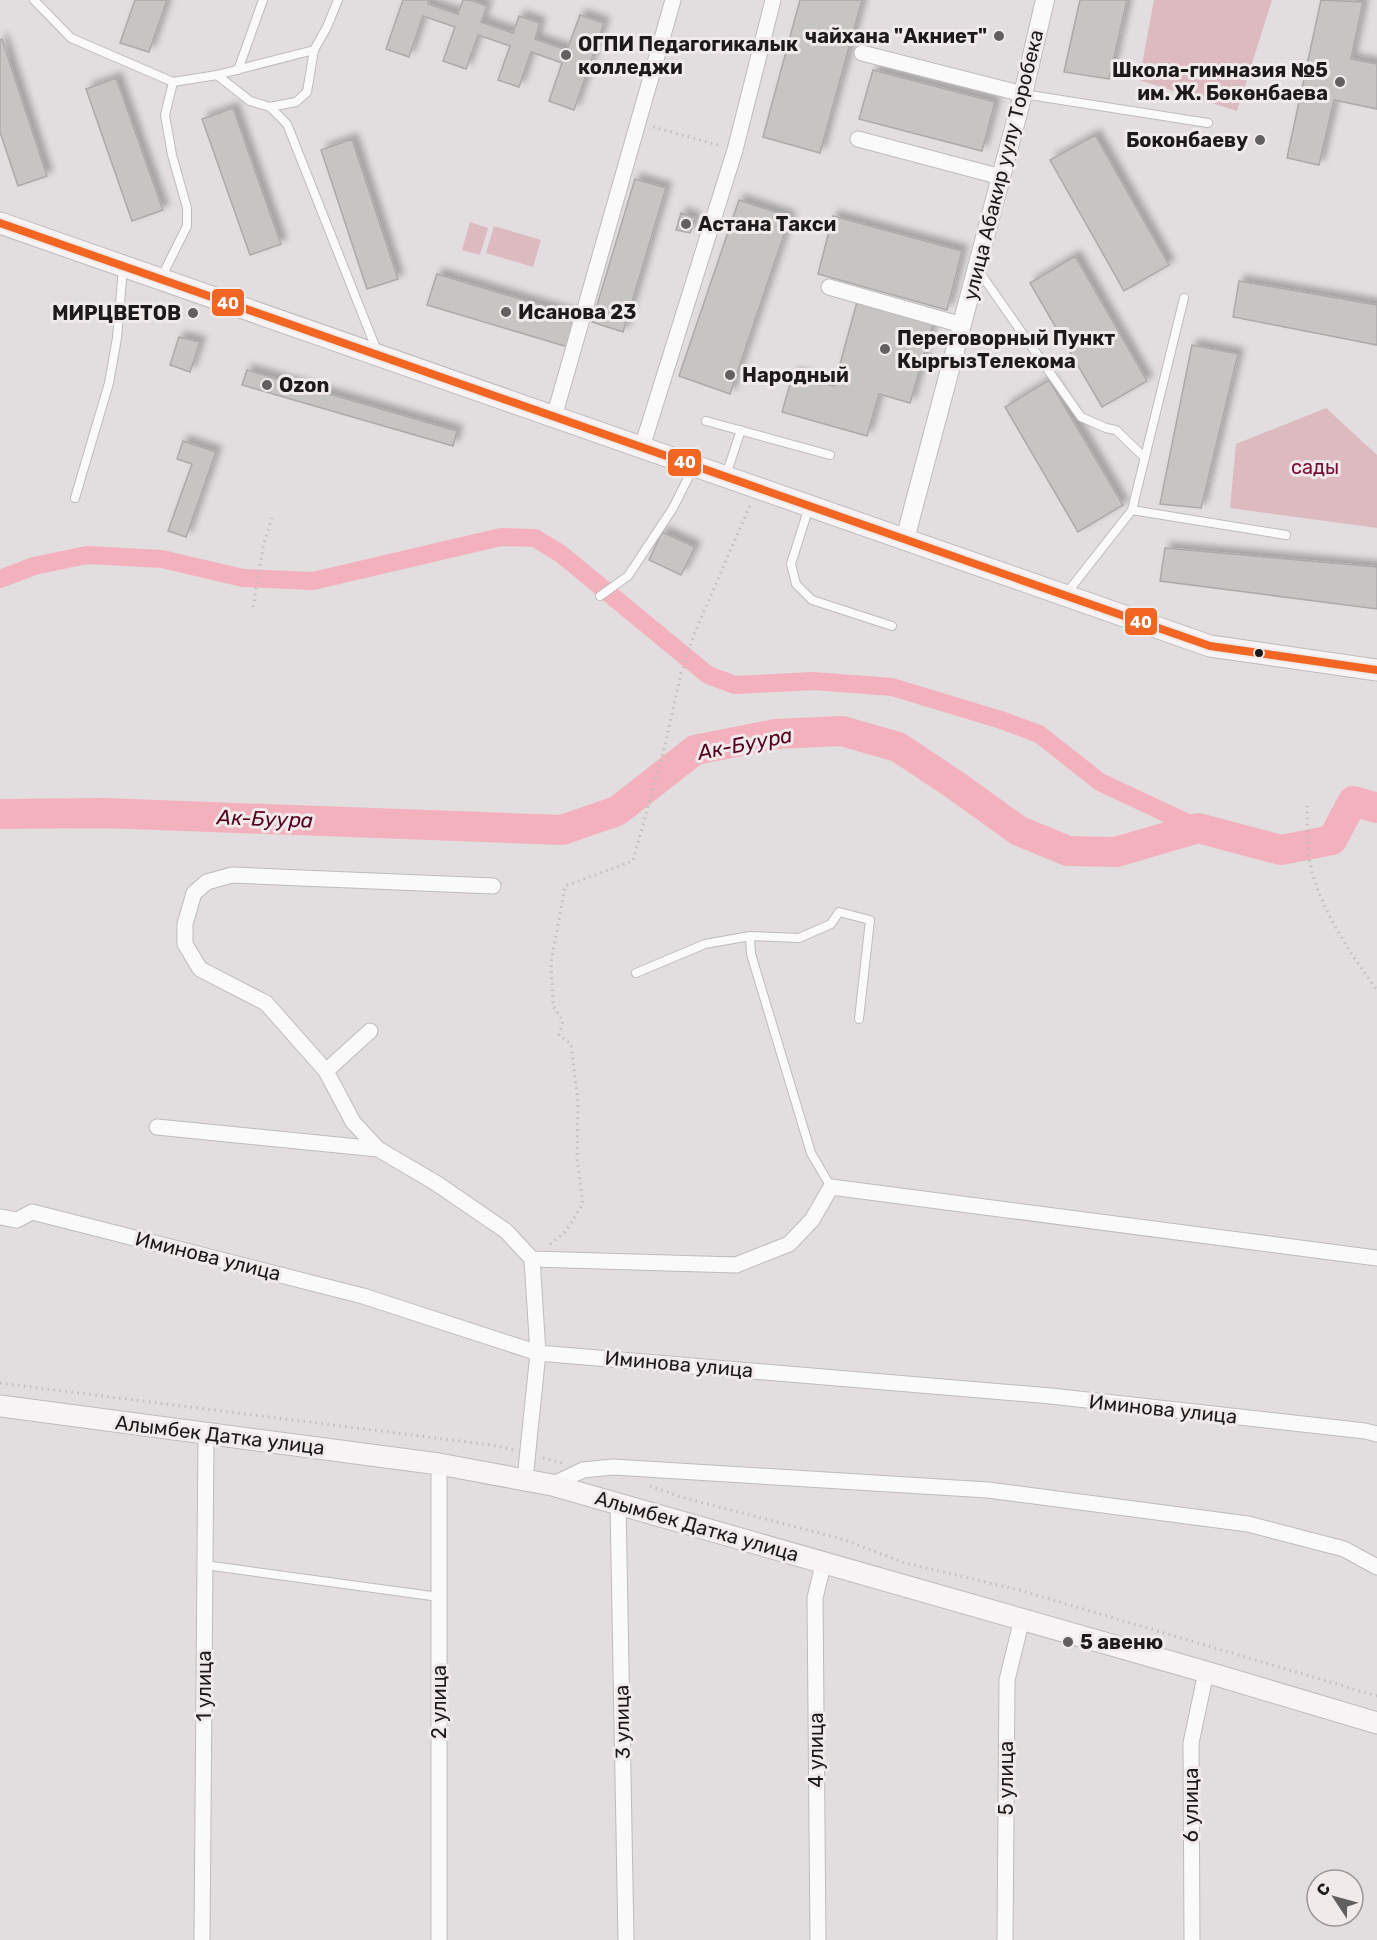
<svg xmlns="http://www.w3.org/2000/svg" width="1377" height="1940" viewBox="0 0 1377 1940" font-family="Rubik,sans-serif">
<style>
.green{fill:#dcbac0}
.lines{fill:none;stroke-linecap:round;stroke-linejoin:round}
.canal{stroke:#f3b0bd;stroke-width:18}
.river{stroke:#f3b0bd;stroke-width:30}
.building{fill:#c7c4c4;stroke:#aca9a9;stroke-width:1.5;filter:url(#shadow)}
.service-casing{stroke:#bebbbc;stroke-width:10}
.minor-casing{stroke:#bebbbc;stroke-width:17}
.tertiary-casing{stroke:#bebbbc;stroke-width:20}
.secondary-casing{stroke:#bebbbc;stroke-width:23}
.path{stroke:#c0bebe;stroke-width:3;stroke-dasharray:1.5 4.5;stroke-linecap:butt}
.service{stroke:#fbfafa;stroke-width:8}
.minor{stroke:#fbfafa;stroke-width:15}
.tertiary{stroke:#fbfafa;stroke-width:18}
.secondary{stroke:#f8f4f5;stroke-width:21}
.bus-1-casing{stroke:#f0eaeb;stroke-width:12}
.bus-1{stroke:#f26522;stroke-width:8}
.poi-dot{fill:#615f5f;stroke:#f0eaeb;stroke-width:2}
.bus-dot{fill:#1c1a1a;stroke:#f0eaeb;stroke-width:2}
.labels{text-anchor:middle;stroke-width:6;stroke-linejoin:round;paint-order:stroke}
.poi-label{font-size:20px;font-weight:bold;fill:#1c1a1a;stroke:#f0eaeb;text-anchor:start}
.street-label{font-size:20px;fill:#1c1a1a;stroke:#f0eaeb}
.park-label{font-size:20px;fill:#790c34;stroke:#f0eaeb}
.water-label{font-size:21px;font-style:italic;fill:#550221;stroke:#f0eaeb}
.line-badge{stroke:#f0eaeb;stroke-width:2}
.badge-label{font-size:16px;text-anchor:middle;font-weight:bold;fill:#fff}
</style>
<defs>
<filter id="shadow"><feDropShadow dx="5.5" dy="-5.5" stdDeviation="3" flood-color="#0004"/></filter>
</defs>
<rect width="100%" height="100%" fill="#e2dedf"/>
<path class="green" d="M 1154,0 L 1272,0 L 1237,111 L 1139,80 Z
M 470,222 L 488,228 L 480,255 L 462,250 Z
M 494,226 L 541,240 L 533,267 L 486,253 Z
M 1326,408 L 1377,455 L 1377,528 L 1230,508 L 1236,444 Z"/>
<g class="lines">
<path class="canal" d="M 0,579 L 34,566 L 87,555 L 162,559 L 243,578 L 313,581 L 501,537 L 535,538 L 561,554 L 708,675 L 735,685 L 813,681 L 892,687 L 1001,720 L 1039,734 L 1100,782 L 1198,828"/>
<path class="river" d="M 0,814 L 104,813 L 562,830 L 617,811 L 695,750 L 776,734 L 842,731 L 898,747 L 955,785 L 1019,831 L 1068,851 L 1116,852 L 1198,828 L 1281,850 L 1332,840 L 1353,801 L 1377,808"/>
</g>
<path class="building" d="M 135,0 L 167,0 L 149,52 L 120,43 Z
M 403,0 L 429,0 L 428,4 L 458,14 L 463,0 L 470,0 L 487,6 L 481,22 L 513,33 L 519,16 L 540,23 L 535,39 L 567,50 L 580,15 L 604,23 L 574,110 L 549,101 L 562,63 L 531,52 L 519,87 L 498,80 L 510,46 L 478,35 L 466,69 L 443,61 L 455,27 L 423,16 L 409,57 L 386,49 Z
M 800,0 L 862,0 L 820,153 L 763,137 Z
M 1080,0 L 1127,0 L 1109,79 L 1064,72 Z
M 1321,0 L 1363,2 L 1351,59 L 1377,64 L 1377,109 L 1334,100 L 1319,165 L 1287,158 Z
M 2,39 L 47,176 L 18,186 L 0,132 L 0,40 Z
M 873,70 L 995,102 L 982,151 L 859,119 Z
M 116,78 L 163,210 L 132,221 L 86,89 Z
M 233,108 L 281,244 L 250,255 L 202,119 Z
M 1095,135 L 1169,265 L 1124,291 L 1050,160 Z
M 352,139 L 398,279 L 367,289 L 321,150 Z
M 635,179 L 666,188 L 623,332 L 592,322 Z
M 739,200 L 790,217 L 730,394 L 679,376 Z
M 681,213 L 695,218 L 690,233 L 676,230 Z
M 833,216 L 962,251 L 947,310 L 818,274 Z
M 1075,256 L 1147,381 L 1102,407 L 1030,283 Z
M 437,274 L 577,316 L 568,347 L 427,305 Z
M 1239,281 L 1377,305 L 1377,345 L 1233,317 Z
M 857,302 L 933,323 L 910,403 L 879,394 L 867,436 L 782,412 L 793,374 L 834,386 Z
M 179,337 L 200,342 L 190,372 L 170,365 Z
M 1192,345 L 1238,354 L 1201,508 L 1160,504 Z
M 247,370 L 457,431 L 453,446 L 242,385 Z
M 1049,380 L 1123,505 L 1078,532 L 1005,407 Z
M 183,441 L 216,452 L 186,537 L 168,531 L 192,464 L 177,459 Z
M 662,532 L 695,547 L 681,575 L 649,560 Z
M 1165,548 L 1377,567 L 1377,609 L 1160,581 Z"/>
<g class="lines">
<defs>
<path id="service" d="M 34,0 L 71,38 L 173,82 L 217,75 L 314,50 L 327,27 L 338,0
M 238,70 L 263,0
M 217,75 L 250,101 L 270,107 L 296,102 L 307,92 L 314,50
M 1023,94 L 1208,123
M 270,107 L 287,124 L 377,351
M 978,270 L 1081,417 L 1106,428 L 1116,430 L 1145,458
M 161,278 L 187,226 L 187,208 L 172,155 L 165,115 L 173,82
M 706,421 L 830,455
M 726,475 L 741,430
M 75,498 L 109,383 L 117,338 L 123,268
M 809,507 L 791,564 L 796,584 L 812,600 L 892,626
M 1132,510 L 1286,535
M 1066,594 L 1132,510 L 1184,298
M 600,596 L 628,576 L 673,508 L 693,468
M 750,936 L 751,954 L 811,1153 L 831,1187
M 636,973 L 705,944 L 750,936 L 799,938 L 831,924 L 839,912 L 870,920 L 859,1019
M 205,1565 L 439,1597"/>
<path id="minor" d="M 862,53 L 1023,94
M 858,139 L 1001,177
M 829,287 L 962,325
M 554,417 L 673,0
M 642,447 L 735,150 L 773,0
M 493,886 L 232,875 L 207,882 L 194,893 L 185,924 L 185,944 L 200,969 L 266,1003 L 326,1071 L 353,1122 L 378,1149 L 436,1183 L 506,1231 L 532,1259 L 538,1353 L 525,1479
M 326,1071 L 370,1031
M 157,1127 L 378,1149
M 0,1217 L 17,1220 L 32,1212 L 363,1296 L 538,1353 L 1051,1396 L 1365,1431 L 1377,1434
M 532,1259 L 736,1265 L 789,1244 L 812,1220 L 831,1187 L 1377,1258
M 552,1485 L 583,1470 L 613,1467 L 988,1490 L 1248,1524 L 1344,1549 L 1377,1567
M 618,1504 L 626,1940
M 202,1940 L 206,1433
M 439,1940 L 439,1464
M 818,1940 L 815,1598 L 824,1561
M 1005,1940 L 1007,1680 L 1022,1619
M 1192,1940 L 1191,1743 L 1206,1672"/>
<path id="tertiary" d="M 905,539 L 1023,94 L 1045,0"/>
<path id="secondary" d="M 0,223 L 1210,646 L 1377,670
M 0,1406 L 439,1464 L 552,1485 L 1206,1672 L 1377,1723"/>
</defs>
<use href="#service" class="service-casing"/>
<use href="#minor" class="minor-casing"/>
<use href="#tertiary" class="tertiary-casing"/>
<use href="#secondary" class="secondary-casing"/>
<path class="path" d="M 653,127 L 722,146
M 253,607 L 264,543 L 272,518
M 1307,806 C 1308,824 1306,845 1310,862 C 1318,906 1351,955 1377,990
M 550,1244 L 565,1232 L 583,1204 L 577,1158 L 578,1102 L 571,1044 L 559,1035 L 563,1021 L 553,1006 L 551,963 L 565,886 L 633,861 L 666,741 L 681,673 L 695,632 L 751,503
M 0,1383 L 492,1445 L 513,1450
M 543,1458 L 563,1463
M 650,1486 L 681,1497 L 842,1539 L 905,1563 L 1019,1590 L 1377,1696"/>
<use href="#service" class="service"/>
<use href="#minor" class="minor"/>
<use href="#tertiary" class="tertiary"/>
<use href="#secondary" class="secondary"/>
<defs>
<path id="bus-1" d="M 0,223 L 1210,646 L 1377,670"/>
</defs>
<use href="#bus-1" class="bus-1-casing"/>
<use href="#bus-1" class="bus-1"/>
</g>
<g class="poi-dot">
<circle cx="999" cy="36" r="6"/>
<circle cx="566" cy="55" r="6"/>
<circle cx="1340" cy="82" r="6"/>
<circle cx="1260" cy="140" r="6"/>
<circle cx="686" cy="224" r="6"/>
<circle cx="506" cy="312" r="6"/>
<circle cx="193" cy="313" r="6"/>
<circle cx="885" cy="349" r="6"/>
<circle cx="730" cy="375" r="6"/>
<circle cx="267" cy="385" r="6"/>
<circle cx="1068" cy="1642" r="6"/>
</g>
<circle class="bus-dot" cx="1259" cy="653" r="5"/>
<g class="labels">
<g class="poi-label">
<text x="987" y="43" text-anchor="end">чайхана "Акниет"</text>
<text x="578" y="51">ОГПИ Педагогикалык<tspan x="578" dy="23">колледжи</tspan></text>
<text x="1328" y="77" text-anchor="end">Школа-гимназия №5<tspan x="1328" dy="23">им. Ж. Бөкөнбаева</tspan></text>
<text x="1248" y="147" text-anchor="end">Боконбаеву</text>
<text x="698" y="231">Астана Такси</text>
<text x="518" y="319">Исанова 23</text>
<text x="181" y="320" text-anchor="end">МИРЦВЕТОВ</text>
<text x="897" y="345">Переговорный Пункт<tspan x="897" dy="23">КыргызТелекома</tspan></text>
<text x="742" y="382">Народный</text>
<text x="279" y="392">Ozon</text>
<text x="1080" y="1649">5 авеню</text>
</g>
<g class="street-label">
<text transform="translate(1003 165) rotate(-76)" y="7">улица Абакир уулу Торобека</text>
<text transform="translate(208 1256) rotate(14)" y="7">Иминова улица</text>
<text transform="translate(679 1364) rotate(5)" y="7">Иминова улица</text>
<text transform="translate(1163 1409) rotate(6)" y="7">Иминова улица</text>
<text transform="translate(220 1435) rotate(7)" y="7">Алымбек Датка улица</text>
<text transform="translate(697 1526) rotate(16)" y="7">Алымбек Датка улица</text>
<text transform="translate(204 1686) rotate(-90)" y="7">1 улица</text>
<text transform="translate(439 1702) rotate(-90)" y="7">2 улица</text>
<text transform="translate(622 1722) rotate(-91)" y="7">3 улица</text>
<text transform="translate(816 1750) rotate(-90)" y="7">4 улица</text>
<text transform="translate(1006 1778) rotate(-90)" y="7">5 улица</text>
<text transform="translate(1191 1805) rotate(-90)" y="7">6 улица</text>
</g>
<g class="park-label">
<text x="1315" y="474">сады</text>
</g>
<g class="water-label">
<text transform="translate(745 744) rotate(-11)" y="7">Ак-Буура</text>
<text transform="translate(265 819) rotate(2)" y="7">Ак-Буура</text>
</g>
</g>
<g class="line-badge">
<rect x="211" y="288" width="34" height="29" rx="6" fill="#f26522"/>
<rect x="667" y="448" width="35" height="29" rx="6" fill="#f26522"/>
<rect x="1124" y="607" width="34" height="29" rx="6" fill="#f26522"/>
</g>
<g class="badge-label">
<text x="228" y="309">40</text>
<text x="685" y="468">40</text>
<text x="1141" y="628">40</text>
</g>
<g transform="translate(1335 1898) rotate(306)"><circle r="28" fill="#f0eaeb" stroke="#9b9797" stroke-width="1.5"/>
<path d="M0-4.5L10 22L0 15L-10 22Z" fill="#615f5f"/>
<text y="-9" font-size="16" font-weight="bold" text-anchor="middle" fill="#1c1a1a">С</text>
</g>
</svg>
